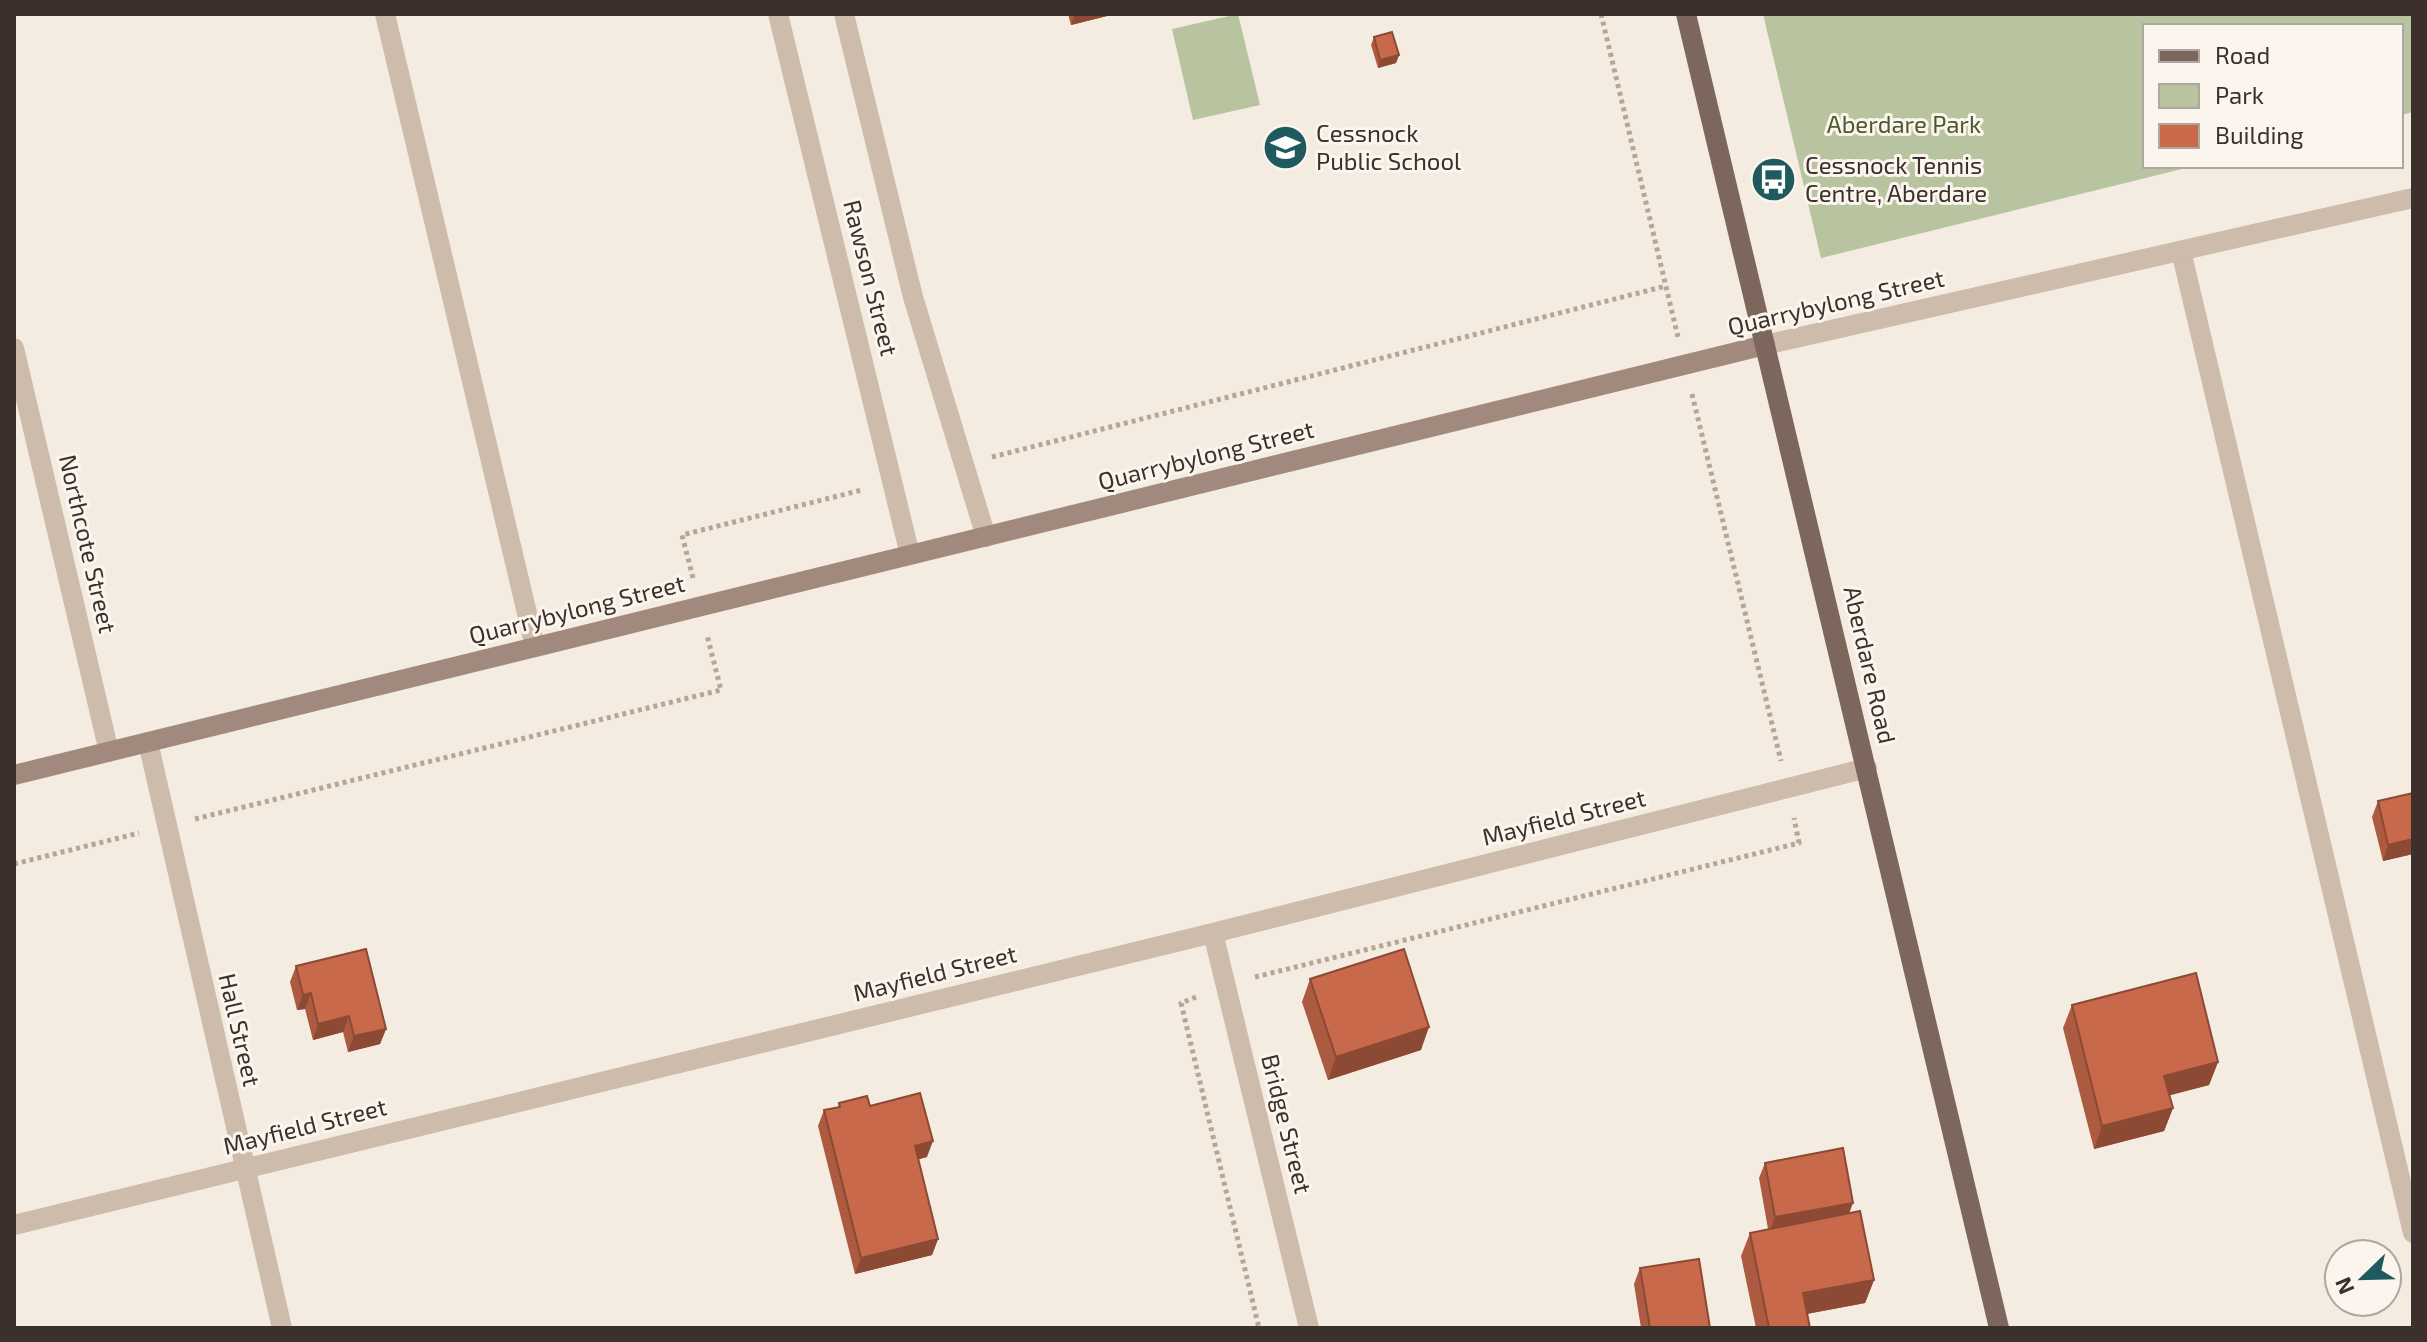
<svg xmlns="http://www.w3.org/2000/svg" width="2427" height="1342" viewBox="0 0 2427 1342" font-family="'Exo 2',sans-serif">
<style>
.park{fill:#b8c4a0}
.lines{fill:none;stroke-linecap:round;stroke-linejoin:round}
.path{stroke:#b9a596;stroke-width:5;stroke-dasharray:4 4;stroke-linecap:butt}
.lane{stroke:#cdbbac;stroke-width:20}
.street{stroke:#cdbbac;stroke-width:20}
.secondary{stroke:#a18a7d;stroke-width:20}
.primary{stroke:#7d675c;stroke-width:20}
.wall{fill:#ac5a40}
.shaded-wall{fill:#8c4a34}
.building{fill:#c8694b;stroke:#8c4a34;stroke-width:2}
.labels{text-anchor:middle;stroke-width:6;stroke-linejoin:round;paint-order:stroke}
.park-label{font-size:24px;fill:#4a5a2e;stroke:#fbf5ee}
.poi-label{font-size:24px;fill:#3b302b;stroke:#fbf5ee;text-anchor:start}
.street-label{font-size:24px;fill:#3b302b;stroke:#fbf5ee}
</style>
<rect width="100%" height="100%" fill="#f4ebe1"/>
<path class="park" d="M 1238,14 L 1260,105 L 1193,120 L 1172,29 Z
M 1763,14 L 2413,14 L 2413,112 L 2401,115 L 2401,26 L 2145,26 L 2145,166 L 2194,166 L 1821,258 Z"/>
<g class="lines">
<path class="path" d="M 1601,14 L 1678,337
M 1692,394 L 1781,761
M 992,457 L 1666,286
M 693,578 L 682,535 L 862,490
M 195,819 L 721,690 L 707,635
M 14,864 L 139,833
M 1255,977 L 1799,843 L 1794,818
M 1196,997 L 1181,1003 L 1259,1328"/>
<path class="lane" d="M 385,14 L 535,647
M 2181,251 L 2413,1233"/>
<path class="street" d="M 778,14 L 910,555
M 844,14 L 913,297 L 986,537
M 1765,345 L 2413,198
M 14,348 L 109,752
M 148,742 L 282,1328
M 1213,933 L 1309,1328
M 14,1225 L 1213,933 L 1867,768"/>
<path class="secondary" d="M 14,775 L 1765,345"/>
<path class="primary" d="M 1686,14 L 1999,1328"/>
</g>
<path class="wall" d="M 1068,14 L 1115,14 L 1071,25 Z
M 1374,37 L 1399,55 L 1396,63 L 1378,68 L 1371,45 Z
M 2413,793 L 2413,854 L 2383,861 L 2372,817 L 2378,801 Z
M 296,966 L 386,1029 L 380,1044 L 348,1052 L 343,1032 L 313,1040 L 305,1009 L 297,1010 L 290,982 Z
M 1310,979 L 1421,1050 L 1328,1080 L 1302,1002 Z
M 2072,1005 L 2218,1062 L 2209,1085 L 2169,1095 L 2173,1108 L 2164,1131 L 2094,1149 L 2063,1028 Z
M 839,1103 L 870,1106 L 927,1157 L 918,1159 L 938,1239 L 932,1255 L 855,1274 L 818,1126 L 824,1110 L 838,1107 Z
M 1765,1163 L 1849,1214 L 1874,1280 L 1865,1303 L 1807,1314 L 1810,1328 L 1756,1328 L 1741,1256 L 1750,1233 L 1768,1229 L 1759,1178 Z
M 1640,1268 L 1710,1328 L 1641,1328 L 1634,1284 Z"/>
<path class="shaded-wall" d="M 1075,14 L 1115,14 L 1071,25 Z
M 1399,55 L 1396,63 L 1378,68 L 1380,60 Z
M 2413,839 L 2413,854 L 2383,861 L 2388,845 Z
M 311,993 L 305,1009 L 297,1010 L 303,995 Z
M 349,1016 L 343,1032 L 313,1040 L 318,1024 Z
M 1429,1027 L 1421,1050 L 1328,1080 L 1336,1057 Z
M 386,1029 L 380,1044 L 348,1052 L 354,1036 Z
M 2218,1062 L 2209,1085 L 2156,1099 L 2164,1076 Z
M 2173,1108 L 2164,1131 L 2094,1149 L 2102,1126 Z
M 933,1141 L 927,1157 L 909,1162 L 915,1146 Z
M 1853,1203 L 1847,1219 L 1769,1233 L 1775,1217 Z
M 938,1239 L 932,1255 L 855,1274 L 861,1258 Z
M 1874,1280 L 1865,1303 L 1795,1316 L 1803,1293 Z"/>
<path class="building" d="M 1392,32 L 1399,55 L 1380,60 L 1374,37 Z
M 2413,793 L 2413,839 L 2388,845 L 2378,801 Z
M 366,949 L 386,1029 L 354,1036 L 349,1016 L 318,1024 L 311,993 L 303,995 L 296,966 Z
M 1404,949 L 1429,1027 L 1336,1057 L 1310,979 Z
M 2196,973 L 2218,1062 L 2164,1076 L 2173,1108 L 2102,1126 L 2072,1005 Z
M 920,1093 L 933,1141 L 915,1146 L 938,1239 L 861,1258 L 824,1110 L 840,1107 L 839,1103 L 867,1096 L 870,1106 Z
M 1843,1148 L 1853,1203 L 1775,1217 L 1765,1163 Z
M 1860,1211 L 1874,1280 L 1803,1293 L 1810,1328 L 1769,1328 L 1750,1233 Z
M 1699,1259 L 1710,1328 L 1650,1328 L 1640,1268 Z"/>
<defs>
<symbol id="school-disc" viewBox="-11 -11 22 22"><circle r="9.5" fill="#1f5a5e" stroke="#fbf5ee"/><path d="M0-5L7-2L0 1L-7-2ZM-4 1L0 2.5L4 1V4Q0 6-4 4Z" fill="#fff"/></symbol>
<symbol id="bus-disc" viewBox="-11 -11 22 22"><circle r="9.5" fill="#1f5a5e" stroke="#fbf5ee"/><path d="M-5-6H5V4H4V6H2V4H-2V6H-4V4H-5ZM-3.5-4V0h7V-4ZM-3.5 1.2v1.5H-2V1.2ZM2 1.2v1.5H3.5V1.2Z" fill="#fff"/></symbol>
</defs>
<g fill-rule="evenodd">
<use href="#school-disc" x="1260" y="122" width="51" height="51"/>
<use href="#bus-disc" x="1748" y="154" width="51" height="51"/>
</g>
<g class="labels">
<g class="park-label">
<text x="1904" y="133">Aberdare Park</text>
</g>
<g class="poi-label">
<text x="1316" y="142">Cessnock<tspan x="1316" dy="28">Public School</tspan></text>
<text x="1805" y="174">Cessnock Tennis<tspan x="1805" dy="28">Centre, Aberdare</tspan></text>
</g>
<g class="street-label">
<text transform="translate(870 278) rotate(76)" y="8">Rawson Street</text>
<text transform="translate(1836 303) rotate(-13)" y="8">Quarrybylong Street</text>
<text transform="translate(1206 456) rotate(-14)" y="8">Quarrybylong Street</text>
<text transform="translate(87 544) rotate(77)" y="8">Northcote Street</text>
<text transform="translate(577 610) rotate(-14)" y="8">Quarrybylong Street</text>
<text transform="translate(1869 665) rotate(77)" y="8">Aberdare Road</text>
<text transform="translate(1564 818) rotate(-14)" y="8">Mayfield Street</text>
<text transform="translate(935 974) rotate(-14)" y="8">Mayfield Street</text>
<text transform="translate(239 1030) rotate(77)" y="8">Hall Street</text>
<text transform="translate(1286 1124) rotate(76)" y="8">Bridge Street</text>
<text transform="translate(305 1127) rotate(-14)" y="8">Mayfield Street</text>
</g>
</g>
<rect width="2427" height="1342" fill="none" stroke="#3b302b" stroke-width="32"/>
<rect x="2143" y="24" width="260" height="144" fill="#fbf5ee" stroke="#aea6a0" stroke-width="2"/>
<rect x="2159" y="50" width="40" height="12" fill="#7d675c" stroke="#aea6a0" stroke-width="2"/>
<text x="2215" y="64" font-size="24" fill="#3b302b">Road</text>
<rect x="2159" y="84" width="40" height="24" fill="#b8c4a0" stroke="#aea6a0" stroke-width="2"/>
<text x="2215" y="104" font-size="24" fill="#3b302b">Park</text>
<rect x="2159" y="124" width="40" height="24" fill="#c8694b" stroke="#aea6a0" stroke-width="2"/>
<text x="2215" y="144" font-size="24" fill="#3b302b">Building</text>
<g transform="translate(2363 1278) rotate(247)"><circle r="38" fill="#fbf5ee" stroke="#aea6a0" stroke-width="2"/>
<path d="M0-6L14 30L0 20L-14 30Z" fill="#1f5a5e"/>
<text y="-12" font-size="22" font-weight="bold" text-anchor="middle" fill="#3b302b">N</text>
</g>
</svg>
